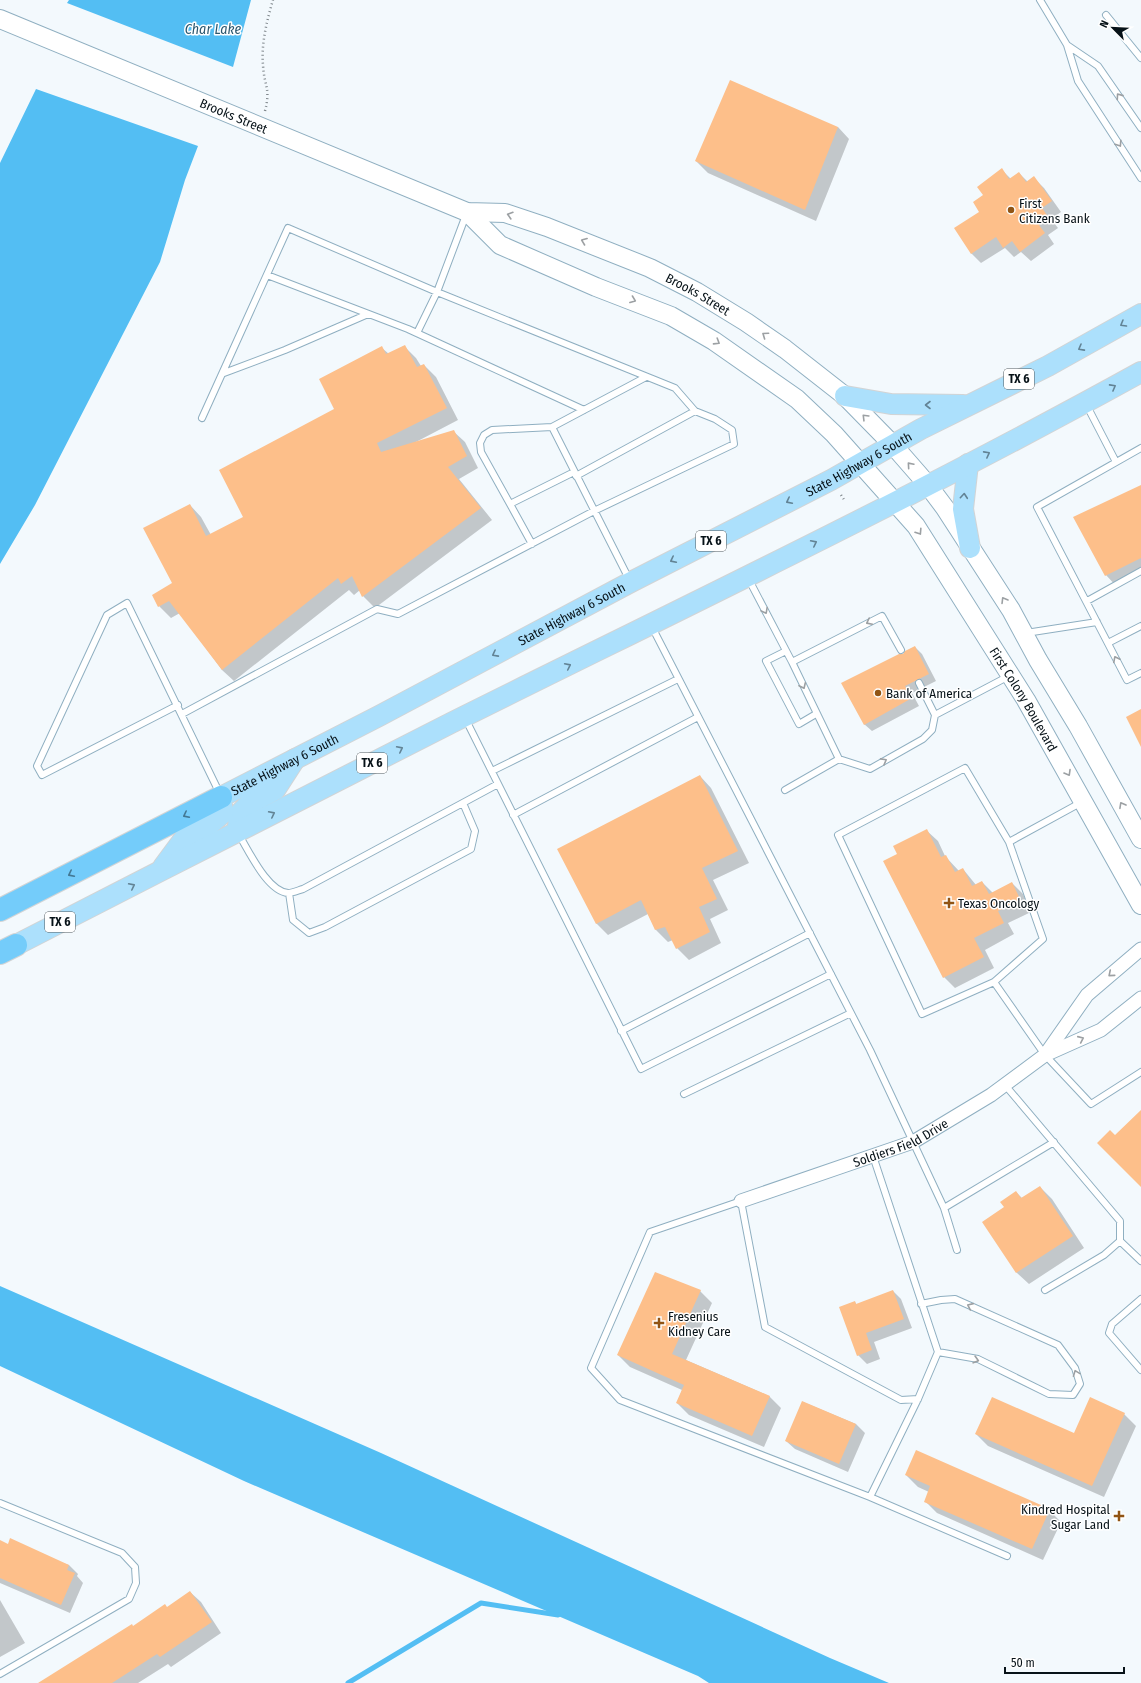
<svg xmlns="http://www.w3.org/2000/svg" width="1141" height="1683" viewBox="0 0 1141 1683" font-family="'Fira Sans Condensed',sans-serif">
<style>
.water{fill:#53bef3}
.shadow{fill:#0003}
.lines{fill:none;stroke-linecap:round;stroke-linejoin:round}
.stream{stroke:#53bef3;stroke-width:5}
.building{fill:#fdbf8a}
.service-casing{stroke:#8fafc1;stroke-width:8}
.minor-casing{stroke:#8fafc1;stroke-width:15}
.secondary-casing{stroke:#8fafc1;stroke-width:20}
.primary-casing{stroke:#d2d4d5;stroke-width:22}
.motorway-casing{stroke:#d2d4d5;stroke-width:24}
.path{stroke:#80888d;stroke-width:2.5;stroke-dasharray:1 3;stroke-linecap:butt}
.service{stroke:#fff;stroke-width:6}
.minor{stroke:#fff;stroke-width:13}
.secondary{stroke:#fff;stroke-width:18}
.primary{stroke:#ace0fc;stroke-width:20}
.motorway{stroke:#74ccfa;stroke-width:22}
.oneway{stroke:#9ca0a3}
.oneway2{stroke:#628395}
.oneway3{stroke:#437894}
.poi-dot{fill:#905414;stroke:#fff;stroke-width:1.5}
.labels{text-anchor:middle;stroke-width:3;stroke-linejoin:round;paint-order:stroke}
.shield{fill:#fff;stroke:#51595d;stroke-width:1}
.shield-label{font-size:12px;font-weight:bold;fill:#071218}
.street-label{font-size:13px;fill:#071218;stroke:#fff}
.poi-label{font-size:13px;fill:#071218;stroke:#fff;text-anchor:start}
.water-label{font-size:14px;font-style:italic;fill:#2b576e;stroke:#fff}
</style>
<rect width="100%" height="100%" fill="#f3f9fd"/>
<path class="water" d="M 69,0 L 251,0 L 233,67 L 67,3 Z
M 36,89 L 198,146 L 185,180 L 160,262 L 35,505 L 0,564 L 0,163 Z
M 0,1286 L 381,1453 L 830,1658 L 889,1683 L 709,1683 L 698,1676 L 244,1481 L 0,1366 Z"/>
<path class="shadow" d="M 838,127 L 849,139 L 816,221 L 708,173 L 696,161 Z
M 1002,170 L 1011,179 L 1019,173 L 1028,182 L 1034,178 L 1044,188 L 1061,212 L 1051,219 L 1058,228 L 1048,235 L 1054,244 L 1031,261 L 1021,252 L 1014,257 L 1005,248 L 981,263 L 971,253 L 984,195 Z
M 404,346 L 416,358 L 421,366 L 424,365 L 436,377 L 458,420 L 414,443 L 453,431 L 465,442 L 478,468 L 459,479 L 492,520 L 375,608 L 363,596 L 360,590 L 354,595 L 349,590 L 234,681 L 222,670 L 180,613 L 171,618 L 159,606 L 173,583 L 190,505 L 201,517 L 211,535 L 245,518 L 336,410 L 382,348 L 389,354 Z
M 1141,486 L 1141,575 L 1117,587 L 1106,575 Z
M 915,647 L 922,654 L 936,681 L 912,693 L 919,706 L 872,731 L 864,724 L 903,655 Z
M 700,776 L 711,788 L 749,863 L 713,880 L 728,910 L 710,919 L 721,943 L 689,960 L 677,948 L 673,940 L 668,942 L 656,930 L 648,914 L 608,935 L 596,923 Z
M 926,830 L 938,841 L 945,856 L 959,871 L 963,869 L 976,885 L 982,882 L 993,893 L 1012,883 L 1023,894 L 1031,912 L 1008,923 L 1014,934 L 985,950 L 994,968 L 955,988 L 944,977 L 898,854 Z
M 1040,1187 L 1052,1199 L 1084,1248 L 1029,1284 L 1017,1273 L 984,1222 L 1005,1208 L 1016,1192 L 1023,1199 Z
M 700,1291 L 712,1303 L 686,1360 L 769,1396 L 781,1408 L 764,1447 L 689,1415 L 677,1403 L 682,1390 L 630,1367 L 618,1355 Z
M 893,1291 L 901,1299 L 912,1328 L 874,1342 L 880,1359 L 867,1364 L 858,1355 L 855,1302 L 857,1305 Z
M 803,1402 L 856,1424 L 865,1433 L 848,1472 L 795,1449 L 786,1441 Z
M 1124,1414 L 1136,1426 L 1104,1497 L 988,1446 L 976,1434 L 1075,1435 Z
M 906,1475 L 1049,1510 L 1061,1522 L 1043,1560 L 937,1513 L 925,1501 L 929,1492 L 918,1487 Z
M 0,1543 L 69,1565 L 78,1574 L 77,1576 L 83,1583 L 70,1613 L 0,1583 Z
M 190,1592 L 201,1602 L 221,1633 L 171,1667 L 168,1664 L 138,1683 L 39,1683 L 167,1608 Z
M 0,1600 L 25,1643 L 0,1657 Z"/>
<g class="lines">
<path class="stream" d="M 348,1683 L 481,1603 L 558,1615"/>
</g>
<path class="building" d="M 730,80 L 838,127 L 805,210 L 695,161 Z
M 1002,168 L 1009,179 L 1019,172 L 1026,182 L 1034,176 L 1052,201 L 1042,208 L 1049,218 L 1039,225 L 1045,233 L 1020,252 L 1012,241 L 1003,248 L 996,237 L 971,254 L 954,228 L 979,212 L 973,202 L 983,195 L 977,187 Z
M 405,345 L 417,367 L 424,364 L 447,408 L 377,443 L 381,452 L 454,430 L 467,456 L 448,467 L 481,508 L 362,597 L 352,576 L 341,584 L 338,578 L 222,670 L 169,601 L 158,607 L 152,595 L 172,583 L 143,528 L 190,504 L 206,536 L 243,517 L 219,470 L 334,409 L 319,379 L 382,346 L 386,354 Z
M 1141,485 L 1141,558 L 1105,576 L 1073,517 Z
M 915,646 L 929,674 L 905,686 L 912,698 L 864,725 L 841,683 L 899,654 L 903,654 L 905,651 Z
M 1141,709 L 1141,747 L 1126,717 Z
M 700,775 L 738,851 L 702,868 L 717,899 L 699,907 L 710,932 L 676,949 L 665,927 L 655,930 L 641,900 L 596,924 L 557,849 Z
M 927,829 L 941,857 L 946,855 L 955,872 L 963,868 L 972,886 L 982,881 L 989,894 L 1012,882 L 1021,901 L 998,911 L 1004,923 L 974,938 L 984,957 L 943,978 L 883,861 L 897,854 L 893,846 Z
M 1141,1110 L 1141,1187 L 1097,1143 L 1110,1130 L 1115,1135 Z
M 1040,1186 L 1073,1236 L 1016,1273 L 982,1222 L 1004,1207 L 1000,1202 L 1016,1191 L 1021,1198 Z
M 655,1272 L 701,1290 L 672,1354 L 770,1396 L 752,1436 L 676,1403 L 684,1385 L 617,1355 Z
M 893,1290 L 904,1319 L 866,1333 L 872,1350 L 857,1356 L 839,1307 L 855,1301 L 856,1304 Z
M 992,1397 L 1074,1433 L 1090,1397 L 1125,1413 L 1092,1486 L 975,1434 Z
M 802,1401 L 856,1424 L 839,1464 L 785,1441 Z
M 916,1450 L 1050,1509 L 1032,1549 L 924,1502 L 930,1486 L 905,1475 Z
M 10,1538 L 69,1565 L 67,1570 L 75,1573 L 61,1605 L 0,1578 L 0,1540 L 8,1544 Z
M 190,1591 L 212,1622 L 160,1657 L 157,1654 L 112,1683 L 38,1683 L 132,1624 L 133,1626 L 165,1604 L 167,1607 Z"/>
<g class="lines">
<defs>
<path id="service" d="M 1040,0 L 1067,45
M 1106,15 L 1141,58
M 1141,128 L 1098,66 L 1067,45 L 1078,81 L 1141,178
M 267,275 L 408,329 L 584,410
M 417,333 L 437,292 L 675,388 L 695,411 L 576,476
M 224,373 L 285,350 L 368,314
M 1086,404 L 1116,462
M 202,418 L 288,228 L 437,292 L 466,215
M 552,427 L 629,579
M 1141,448 L 1037,507 L 1127,680 L 1141,673
M 510,504 L 481,452 L 480,443 L 484,435 L 492,430 L 552,427 L 646,377
M 532,544 L 510,504 L 574,472
M 748,578 L 792,662 L 839,759 L 870,769 L 923,739 L 932,730 L 935,715 L 919,683
M 1087,601 L 1141,571
M 652,627 L 870,1050 L 944,1208 L 1054,1142
M 1026,633 L 1097,622
M 1108,643 L 1141,626
M 786,651 L 766,661 L 799,724 L 816,714
M 792,662 L 882,616 L 901,650
M 178,705 L 42,775 L 37,766 L 107,615 L 127,603 L 220,794
M 182,714 L 377,609 L 398,614 L 594,511 L 734,444 L 732,430 L 715,419 L 695,411
M 935,715 L 1009,676
M 465,718 L 641,1069 L 831,974
M 492,771 L 678,679
M 785,790 L 839,759
M 1082,802 L 1009,842 L 1043,939 L 994,982 L 1045,1055 L 1091,1104 L 1141,1072
M 513,815 L 698,717
M 239,835 C 249,851 267,891 288,893 C 293,893 299,890 303,889 L 498,784
M 289,893 L 293,920 L 309,933 L 325,927 L 471,849 L 475,831 L 463,803
M 994,982 L 922,1014 L 838,835 L 965,768 L 1009,842
M 621,1031 L 810,933
M 1005,1085 L 1120,1221 L 1120,1241 L 1141,1261
M 684,1094 L 851,1013
M 944,1208 L 957,1250
M 1045,1290 L 1104,1255 L 1120,1241
M 1141,1299 L 1112,1324 L 1109,1333 L 1141,1370
M 921,1304 L 941,1300 L 955,1299 L 1058,1345 L 1075,1368 L 1080,1384 L 1073,1395 L 1049,1394 L 978,1359 L 938,1352
M 918,1399 L 901,1400 L 765,1327 L 741,1201 L 650,1232 L 591,1368 L 620,1400 L 870,1497 L 1007,1556
M 870,1497 L 918,1399 L 938,1352 L 873,1156
M 0,1503 L 122,1553 L 135,1567 L 136,1583 L 129,1599 L 0,1674"/>
<g id="minor">
<path d="M 1045,1055 L 1087,995 L 1141,949"/>
<path id="s1" d="M 741,1201 L 913,1142 L 991,1095 L 1045,1055 L 1101,1030 L 1141,998"/>
</g>
<g id="secondary">
<path id="s2" d="M 0,19 L 467,212 L 505,213 L 547,227 L 650,268 L 697,292 L 746,322 L 785,349 L 845,396 L 893,445 L 927,484 L 945,508 L 1011,610 L 1038,660 L 1078,726 L 1141,839"/>
<path id="s3" d="M 467,212 L 500,245 L 596,287 L 671,316 L 714,341 L 797,399 L 834,434 L 916,526 L 1026,700 L 1141,905"/>
</g>
<g id="primary">
<path d="M 845,396 L 891,404 L 963,405"/>
<path d="M 968,464 L 963,509 L 970,548"/>
<path d="M 237,832 L 240,813 L 249,804 L 275,790 L 295,759"/>
<path id="s4" d="M 163,867 L 186,836 L 210,824 L 223,813 L 221,797 L 379,716 L 631,582 L 831,480 L 921,429 L 1048,366 L 1141,314"/>
<path d="M 16,945 C 161,871 305,796 451,723 C 682,608 915,497 1141,372"/>
</g>
<path id="motorway" d="M 0,910 L 221,797
M 0,953 L 16,945"/>
</defs>
<use href="#service" class="service-casing"/>
<use href="#minor" class="minor-casing"/>
<use href="#secondary" class="secondary-casing"/>
<use href="#primary" class="primary-casing"/>
<use href="#motorway" class="motorway-casing"/>
<path class="path" d="M 265,111 C 271,88 264,86 263,65 C 261,44 267,20 273,0
M 841,495 L 845,501"/>
<use href="#service" class="service"/>
<use href="#minor" class="minor"/>
<use href="#secondary" class="secondary"/>
<use href="#primary" class="primary"/>
<use href="#motorway" class="motorway"/>
</g>
<defs><path id="oneway-chevron" d="M-2-3.5L2.5 0L-2 3.5" fill="none" stroke-width="1.6" stroke-linecap="round" stroke-linejoin="round"/></defs>
<g class="oneway">
<use href="#oneway-chevron" transform="translate(1119 96) rotate(-125)"/>
<use href="#oneway-chevron" transform="translate(1119 144) rotate(57)"/>
<use href="#oneway-chevron" transform="translate(510 215) rotate(-163)"/>
<use href="#oneway-chevron" transform="translate(584 241) rotate(-159)"/>
<use href="#oneway-chevron" transform="translate(633 300) rotate(21)"/>
<use href="#oneway-chevron" transform="translate(765 335) rotate(-145)"/>
<use href="#oneway-chevron" transform="translate(717 342) rotate(32)"/>
<use href="#oneway-chevron" transform="translate(865 417) rotate(-135)"/>
<use href="#oneway-chevron" transform="translate(910 465) rotate(-131)"/>
<use href="#oneway-chevron" transform="translate(919 532) rotate(57)"/>
<use href="#oneway-chevron" transform="translate(1004 600) rotate(-121)"/>
<use href="#oneway-chevron" transform="translate(765 611) rotate(62)"/>
<use href="#oneway-chevron" transform="translate(869 622) rotate(153)"/>
<use href="#oneway-chevron" transform="translate(1116 659) rotate(-117)"/>
<use href="#oneway-chevron" transform="translate(803 686) rotate(65)"/>
<use href="#oneway-chevron" transform="translate(884 761) rotate(-29)"/>
<use href="#oneway-chevron" transform="translate(1068 773) rotate(60)"/>
<use href="#oneway-chevron" transform="translate(1122 805) rotate(-119)"/>
<use href="#oneway-chevron" transform="translate(1111 974) rotate(140)"/>
<use href="#oneway-chevron" transform="translate(1081 1039) rotate(-24)"/>
<use href="#oneway-chevron" transform="translate(970 1306) rotate(-156)"/>
<use href="#oneway-chevron" transform="translate(976 1360) rotate(16)"/>
<use href="#oneway-chevron" transform="translate(1076 1373) rotate(-111)"/>
</g>
<g class="oneway2">
<use href="#oneway-chevron" transform="translate(1123 324) rotate(150)"/>
<use href="#oneway-chevron" transform="translate(1081 348) rotate(151)"/>
<use href="#oneway-chevron" transform="translate(1113 387) rotate(-29)"/>
<use href="#oneway-chevron" transform="translate(928 405) rotate(-180)"/>
<use href="#oneway-chevron" transform="translate(987 454) rotate(-28)"/>
<use href="#oneway-chevron" transform="translate(964 496) rotate(-85)"/>
<use href="#oneway-chevron" transform="translate(789 501) rotate(153)"/>
<use href="#oneway-chevron" transform="translate(814 543) rotate(-27)"/>
<use href="#oneway-chevron" transform="translate(673 560) rotate(153)"/>
<use href="#oneway-chevron" transform="translate(495 654) rotate(152)"/>
<use href="#oneway-chevron" transform="translate(568 666) rotate(-26)"/>
<use href="#oneway-chevron" transform="translate(400 749) rotate(-27)"/>
<use href="#oneway-chevron" transform="translate(272 814) rotate(-27)"/>
<use href="#oneway-chevron" transform="translate(132 886) rotate(-27)"/>
</g>
<g class="oneway3">
<use href="#oneway-chevron" transform="translate(186 815) rotate(153)"/>
<use href="#oneway-chevron" transform="translate(71 874) rotate(153)"/>
</g>
<g class="poi-dot">
<circle cx="1011" cy="210" r="4"/>
<circle cx="878" cy="693" r="4"/>
<path d="M947 897h4v4h4v4h-4v4h-4v-4h-4v-4h4z"/>
<path d="M657 1317h4v4h4v4h-4v4h-4v-4h-4v-4h4z"/>
<path d="M1117 1510h4v4h4v4h-4v4h-4v-4h-4v-4h4z"/>
</g>
<g class="labels">
<g class="shield">
<rect x="1004" y="369" width="30" height="20" rx="3"/>
<rect x="696" y="531" width="30" height="20" rx="3"/>
<rect x="357" y="753" width="30" height="20" rx="3"/>
<rect x="45" y="912" width="30" height="20" rx="3"/>
</g>
<g class="shield-label">
<text x="1019" y="383">TX 6</text>
<text x="711" y="545">TX 6</text>
<text x="372" y="767">TX 6</text>
<text x="60" y="926">TX 6</text>
</g>
<g class="street-label">
<text dy="5" stroke="none"><textPath href="#s2" startOffset="253">Brooks Street</textPath></text>
<text dy="5" stroke="none"><textPath href="#s2" startOffset="753">Brooks Street</textPath></text>
<text dy="5" stroke="none"><textPath href="#s4" startOffset="818">State Highway 6 South</textPath></text>
<text dy="5" stroke="none"><textPath href="#s4" startOffset="494">State Highway 6 South</textPath></text>
<text dy="5" stroke="none"><textPath href="#s3" startOffset="761">First Colony Boulevard</textPath></text>
<text dy="5" stroke="none"><textPath href="#s4" startOffset="170">State Highway 6 South</textPath></text>
<text dy="5" stroke="none"><textPath href="#s1" startOffset="170">Soldiers Field Drive</textPath></text>
</g>
<g class="poi-label">
<text x="1019" y="208">First<tspan x="1019" dy="15">Citizens Bank</tspan></text>
<text x="886" y="698">Bank of America</text>
<text x="958" y="908">Texas Oncology</text>
<text x="668" y="1321">Fresenius<tspan x="668" dy="15">Kidney Care</tspan></text>
<text x="1110" y="1514" text-anchor="end">Kindred Hospital<tspan x="1110" dy="15">Sugar Land</tspan></text>
</g>
<g class="water-label">
<text x="213" y="34">Char Lake</text>
</g>
</g>
<g transform="translate(1113 28) rotate(294)" stroke="#ffffff" stroke-width="3" paint-order="stroke">
<path d="M0-3L7 15L0 10L-7 15Z" fill="#071218"/>
<text y="-6" font-size="11" font-weight="bold" text-anchor="middle" fill="#071218">N</text>
</g>
<path d="M1005 1667v6h119v-6" fill="none" stroke="#071218" stroke-width="2"/>
<text x="1011" y="1667" font-size="12" fill="#071218" stroke="#ffffff" stroke-width="3" paint-order="stroke">50 m</text>
</svg>
